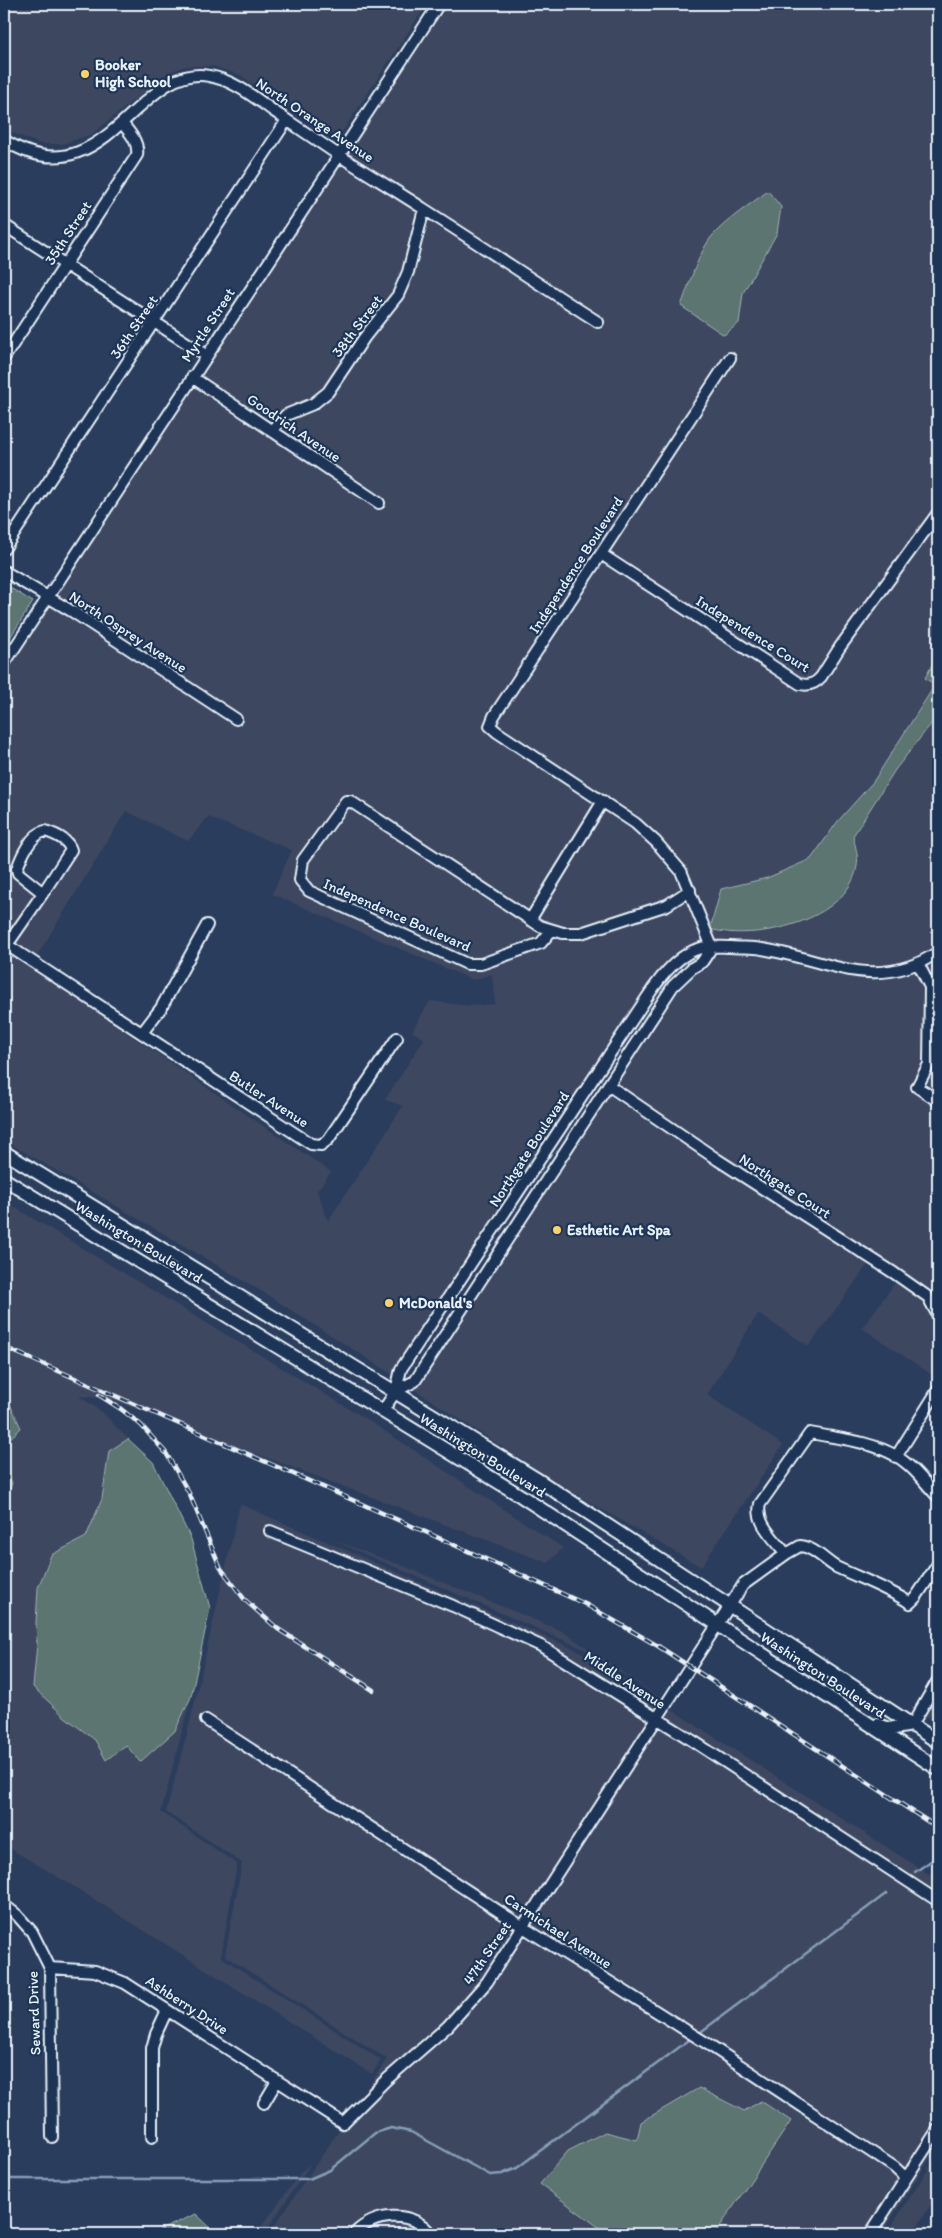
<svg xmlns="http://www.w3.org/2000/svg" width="942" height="2238" viewBox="0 0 942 2238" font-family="Itim,sans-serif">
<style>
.built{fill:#3c4761;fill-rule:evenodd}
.green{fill:#5b7470;stroke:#a2b2b4}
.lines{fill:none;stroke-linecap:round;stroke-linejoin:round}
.stream{stroke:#879eb8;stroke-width:2.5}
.minor-casing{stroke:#e8f1f8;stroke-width:14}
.major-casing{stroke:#e8f1f8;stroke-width:16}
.minor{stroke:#1d3557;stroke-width:10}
.major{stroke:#1d3557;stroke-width:12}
.rail-casing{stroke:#e8f1f8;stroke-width:4.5}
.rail{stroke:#1d3557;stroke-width:2.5;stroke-dasharray:8;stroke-linecap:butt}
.poi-dot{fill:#ffd166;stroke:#1d3557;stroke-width:2}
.labels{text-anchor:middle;stroke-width:4.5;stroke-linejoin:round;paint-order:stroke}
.poi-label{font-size:15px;font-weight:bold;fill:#e8f1f8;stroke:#1d3557;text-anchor:start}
.street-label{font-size:15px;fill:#e8f1f8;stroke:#1d3557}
</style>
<rect width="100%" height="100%" fill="#2b3d5c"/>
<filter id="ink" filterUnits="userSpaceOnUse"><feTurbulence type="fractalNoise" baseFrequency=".02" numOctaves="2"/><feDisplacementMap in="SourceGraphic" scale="10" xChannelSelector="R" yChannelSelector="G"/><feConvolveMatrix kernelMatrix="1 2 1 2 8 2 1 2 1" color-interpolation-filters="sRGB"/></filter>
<g filter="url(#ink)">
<path class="built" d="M 4,4 L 427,4 L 337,140 L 240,75 L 213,66 L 186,66 L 168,73 L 92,134 L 63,144 L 40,144 L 13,133 L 4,126 Z
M 445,4 L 938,4 L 938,505 L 835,644 L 817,674 L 810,680 L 802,680 L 608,553 L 736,358 L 728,352 L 490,713 L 485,723 L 486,729 L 494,736 L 596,802 L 528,913 L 342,798 L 299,857 L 295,879 L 300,888 L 307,895 L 466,969 L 483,969 L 543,947 L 553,936 L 583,938 L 669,910 L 686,901 L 704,949 L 668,971 L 398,1378 L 261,1291 L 4,1140 L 4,949 L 331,1172 L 317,1191 L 328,1221 L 403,1106 L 385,1100 L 424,1039 L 412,1031 L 430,1001 L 470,1006 L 495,1004 L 492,974 L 473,980 L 272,894 L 292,850 L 208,817 L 188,841 L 126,811 L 35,959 L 14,945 L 71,861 L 76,849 L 73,842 L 64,835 L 44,826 L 34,831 L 18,854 L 12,868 L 36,894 L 5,939 L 4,938 L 4,673 L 49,604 L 238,725 L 243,717 L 54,596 L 194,384 L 380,510 L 385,502 L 199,376 L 340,161 L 600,329 L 604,321 L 345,154 ZM 768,191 L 777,233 L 743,293 L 712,236 L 738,213 Z
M 938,522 L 938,654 L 925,677 L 935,684 L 873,782 L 838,821 L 811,859 L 767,878 L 721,889 L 710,929 L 727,934 L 858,865 L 853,836 L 895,770 L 938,715 L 938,946 L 929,952 L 899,965 L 867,969 L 713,947 L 660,839 L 637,819 L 496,725 L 603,561 L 797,688 L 807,690 L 820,686 L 825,680 L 844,650 Z
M 350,806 L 537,930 L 543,933 L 537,939 L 479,960 L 468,960 L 312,887 L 305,879 L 307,862 Z
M 605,808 L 632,826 L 653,845 L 671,869 L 682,892 L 665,901 L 579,929 L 563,929 L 549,925 L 536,918 Z
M 734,953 L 761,953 L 847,975 L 868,978 L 898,976 L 917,969 L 925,987 L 924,1063 L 915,1091 L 938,1106 L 938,1305 L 932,1295 L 604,1082 L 664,991 L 695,964 L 712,957 Z
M 938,958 L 938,979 L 933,981 L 925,965 Z
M 938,990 L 938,1095 L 924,1086 L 934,1065 L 935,992 Z
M 599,1089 L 869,1263 L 809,1346 L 758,1314 L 707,1395 L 783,1445 L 701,1567 L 562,1486 L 406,1384 Z
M 4,1201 L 368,1420 L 563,1548 L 548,1563 L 110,1399 L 79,1396 L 102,1412 L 128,1439 L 109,1451 L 102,1499 L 86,1537 L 51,1555 L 38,1588 L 36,1623 L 37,1644 L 33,1687 L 65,1717 L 95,1740 L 106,1760 L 126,1745 L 140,1762 L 175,1731 L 191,1697 L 161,1812 L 237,1864 L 221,1957 L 381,2060 L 372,2074 L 73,1886 L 4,1845 L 4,1508 L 12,1483 L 6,1469 L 4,1444 L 21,1428 L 9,1402 L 4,1397 Z
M 897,1280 L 924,1300 L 931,1312 L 938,1328 L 938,1379 L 862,1328 Z
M 240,1504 L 583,1653 L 938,1880 L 938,2146 L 881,2234 L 269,2234 L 387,2059 L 225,1956 L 242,1863 L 166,1812 L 191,1718 Z
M 330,1539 L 403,1566 L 562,1631 L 664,1700 L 584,1649 Z
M 938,1690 L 938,1725 L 924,1715 Z
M 938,2154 L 938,2194 L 912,2234 L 886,2234 Z
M 311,2163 L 264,2234 L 256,2234 L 301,2172 Z"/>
<path class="green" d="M 768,191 L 781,207 L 777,233 L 743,293 L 739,323 L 724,335 L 681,306 C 688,287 700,249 713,235 C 729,218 749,205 768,191 Z
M 4,584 L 33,602 L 4,647 Z
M 938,654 L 938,715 L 895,770 L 853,836 C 855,845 859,857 857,866 C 848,921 755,942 710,929 L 721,889 L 767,878 L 811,859 L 838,821 L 873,782 L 935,685 L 925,678 Z
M 4,1397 L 9,1402 L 21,1428 L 4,1444 Z
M 128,1439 L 153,1462 L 191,1539 L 210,1608 L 191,1697 L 175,1731 L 140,1762 L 126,1745 L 106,1760 L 95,1740 L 65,1717 L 33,1687 L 37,1644 L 36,1623 L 38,1588 L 51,1555 L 86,1537 L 102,1499 L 109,1451 Z
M 4,1454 L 6,1469 L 12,1483 L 4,1508 Z
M 699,2088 L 744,2111 L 761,2101 L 791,2121 L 715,2234 L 608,2234 L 540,2184 L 568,2151 L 605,2132 L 637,2140 L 641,2122 Z
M 196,2214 L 217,2234 L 156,2234 L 158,2231 Z"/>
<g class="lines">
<path class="stream" d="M 915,1872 L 938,1856
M 698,2034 L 887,1893
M 4,2179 L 309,2179 L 330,2170 L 375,2133 L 391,2128 L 411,2132 L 490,2175 L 502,2174 L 517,2168 L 693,2037"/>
<defs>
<path id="minor" d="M 4,140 C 105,204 137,62 209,76 C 234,80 255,98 275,112 C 296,126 316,140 337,154 C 366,173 395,190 424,209 C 482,246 540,285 598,322
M 4,225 L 207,356
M 4,358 L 137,155 C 139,142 130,133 122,123
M 192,377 L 379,503
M 271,431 L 286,415 L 313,404 L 328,392 L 364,338 L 398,295 L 408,272 L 424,209
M 4,549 L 287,120
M 601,554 L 800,684 C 809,686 815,684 821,677 L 840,647 L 938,513
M 4,571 L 73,612 L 236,719
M 4,664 L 439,4
M 45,831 C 55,834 68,840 71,850 L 43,893 L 18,873 L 17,869 C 21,857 31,834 45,831 Z
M 530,920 L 603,801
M 551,931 L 541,943 L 481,964 L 467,964 L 309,891 L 300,880 L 303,860 L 346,801 L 350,801 L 540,926 L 563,933 L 581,933 L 667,905 L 690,890
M 4,943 L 311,1144 L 321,1145 L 328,1140 L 397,1038
M 7,945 L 43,893
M 712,947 L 681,871 L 656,842 L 635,823 L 497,732 L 490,726 L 494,716 L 730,358
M 918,963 L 930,987
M 938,984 L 930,987 L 929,1064 L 917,1087 L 938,1101
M 142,1033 L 161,1008 L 207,925
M 608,1085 L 718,1160 L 894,1273 L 928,1297 L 938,1316
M 396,1391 L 415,1381 L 673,986 L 692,968 L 702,962 L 712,947
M 382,1412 L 396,1391 L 401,1369 L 646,999 C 658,980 677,954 701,948 C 710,945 722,947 731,947 C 742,948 752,947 762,949 C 826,959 876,994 938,952
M 896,1457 L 938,1390
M 270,1531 L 453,1606 L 541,1646 L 690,1739 L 938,1901
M 786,1554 C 775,1539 755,1523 760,1504 L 810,1433 C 840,1439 870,1441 896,1456 C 913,1466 925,1483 938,1497
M 206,1720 L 523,1927 L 714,2048 L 894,2167 L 906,2178
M 912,1725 L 938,1680
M 4,1905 L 17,1915 L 32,1932 L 50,1968 L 52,2137
M 50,1968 L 95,1971 L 125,1983 L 343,2123 L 385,2081 L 448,2026 L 487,1982 L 743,1585 L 786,1554 L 800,1546 C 814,1547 824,1560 836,1567 C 861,1579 886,1587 910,1603 L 916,1597 L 938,1564
M 264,2103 L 277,2081
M 152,2137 L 152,2048 L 156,2034 L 167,2010
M 354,2234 C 374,2213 411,2209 431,2234
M 870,2234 L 938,2129"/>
<path id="major" d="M 4,1152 L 535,1478 L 938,1742
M 4,1179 L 521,1496 L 938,1769
M 878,1725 L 889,1729 L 912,1725"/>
</defs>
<use href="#minor" class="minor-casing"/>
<use href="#major" class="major-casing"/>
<use href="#minor" class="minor"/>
<use href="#major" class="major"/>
<defs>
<path id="rail" d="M 4,1347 L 430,1534 L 585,1604 L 658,1646 L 938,1828
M 99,1395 L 121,1409 L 141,1425 L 166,1453 L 189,1493 L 220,1567 L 245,1600 L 278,1629 L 373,1690"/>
</defs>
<use href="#rail" class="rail-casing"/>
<use href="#rail" class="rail"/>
</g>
</g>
<g class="poi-dot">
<circle cx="85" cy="74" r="5"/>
<circle cx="557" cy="1230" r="5"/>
<circle cx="389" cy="1303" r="5"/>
</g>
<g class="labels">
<g class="poi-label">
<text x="95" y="70">Booker<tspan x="95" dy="17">High School</tspan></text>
<text x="567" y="1235">Esthetic Art Spa</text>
<text x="399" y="1308">McDonald's</text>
</g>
<g class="street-label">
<text transform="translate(315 120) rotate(34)" y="5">North Orange Avenue</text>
<text transform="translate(68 233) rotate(-57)" y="5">35th Street</text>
<text transform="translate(208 325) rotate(-57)" y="5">Myrtle Street</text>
<text transform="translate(357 326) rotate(-53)" y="5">38th Street</text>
<text transform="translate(134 327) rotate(-56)" y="5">36th Street</text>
<text transform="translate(294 428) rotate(34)" y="5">Goodrich Avenue</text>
<text transform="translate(576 565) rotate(-57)" y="5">Independence Boulevard</text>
<text transform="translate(128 632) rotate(33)" y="5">North Osprey Avenue</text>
<text transform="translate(753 634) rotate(32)" y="5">Independence Court</text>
<text transform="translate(397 915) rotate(24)" y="5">Independence Boulevard</text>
<text transform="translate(269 1099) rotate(33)" y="5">Butler Avenue</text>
<text transform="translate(529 1149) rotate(-57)" y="5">Northgate Boulevard</text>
<text transform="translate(785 1186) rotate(33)" y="5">Northgate Court</text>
<text transform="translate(139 1242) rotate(31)" y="5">Washington Boulevard</text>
<text transform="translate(483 1455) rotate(32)" y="5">Washington Boulevard</text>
<text transform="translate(823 1675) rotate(33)" y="5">Washington Boulevard</text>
<text transform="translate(625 1680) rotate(33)" y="5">Middle Avenue</text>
<text transform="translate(558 1931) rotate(33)" y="5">Carmichael Avenue</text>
<text transform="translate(487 1953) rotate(-56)" y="5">47th Street</text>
<text transform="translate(187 2005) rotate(33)" y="5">Ashberry Drive</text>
<text transform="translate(34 2013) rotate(-92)" y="5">Seward Drive</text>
</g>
</g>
<rect width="942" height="2238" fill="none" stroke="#1d3557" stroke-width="20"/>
<rect x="10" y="10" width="922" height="2218" fill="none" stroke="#e8f1f8" stroke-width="2" filter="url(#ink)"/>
</svg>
